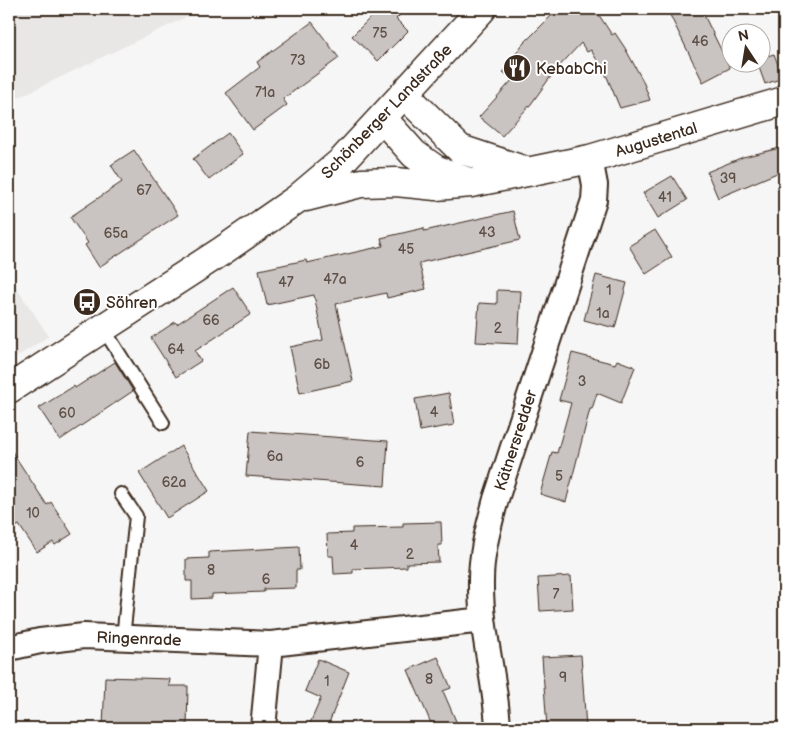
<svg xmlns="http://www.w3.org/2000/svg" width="793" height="737" viewBox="0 0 793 737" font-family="'Balsamiq Sans',sans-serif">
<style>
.built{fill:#e9e7e6}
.building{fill:#c9c3c1;stroke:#3b2a1e}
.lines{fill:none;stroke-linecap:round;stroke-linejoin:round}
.lane-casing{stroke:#3b2a1e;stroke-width:16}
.street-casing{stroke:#3b2a1e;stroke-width:28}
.secondary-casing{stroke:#3b2a1e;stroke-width:31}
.lane{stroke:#fff;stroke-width:12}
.street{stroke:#fff;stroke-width:24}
.secondary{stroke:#fff;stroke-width:28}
.labels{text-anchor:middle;stroke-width:4;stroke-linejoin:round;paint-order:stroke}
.number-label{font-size:14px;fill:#5e5047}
.poi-label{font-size:16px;fill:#3b2a1e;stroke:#fff;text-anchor:start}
.street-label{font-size:16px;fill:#3b2a1e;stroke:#fff}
</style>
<rect width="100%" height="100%" fill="#f7f6f6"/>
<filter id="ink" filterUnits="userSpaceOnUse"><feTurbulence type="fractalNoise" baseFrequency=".02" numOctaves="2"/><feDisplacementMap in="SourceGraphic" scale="10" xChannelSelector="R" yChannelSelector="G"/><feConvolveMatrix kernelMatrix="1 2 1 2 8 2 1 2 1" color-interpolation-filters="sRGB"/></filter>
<g filter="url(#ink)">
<path class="built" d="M 9,9 L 203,9 L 9,102 Z
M 9,277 L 49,336 L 9,362 Z"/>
<path class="building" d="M 379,9 L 406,9 L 396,19 L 408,31 L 378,61 L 352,36 Z
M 558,9 L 595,9 L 612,35 L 615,33 L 625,48 L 643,81 L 650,100 L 620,108 L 607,77 L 591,50 L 587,52 L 581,43 L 554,72 L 531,104 L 502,136 L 479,117 L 513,79 L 503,72 L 522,45 Z
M 667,9 L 701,9 L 730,68 L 703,82 Z
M 312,22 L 339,58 L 283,99 L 287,105 L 253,130 L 226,93 L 260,67 L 257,62 Z
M 774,54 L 783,78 L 765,84 L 757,62 L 760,62 L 760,58 Z
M 228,133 L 243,154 L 209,180 L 193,159 Z
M 784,147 L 784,170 L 718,198 L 707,172 L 743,157 Z
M 134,150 L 178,215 L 99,267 L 85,245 L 88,243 L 70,217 L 122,182 L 111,165 Z
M 672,176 L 687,200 L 658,218 L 643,193 Z
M 513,211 L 520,240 L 419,263 L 426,289 L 387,298 L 386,293 L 336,304 L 353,381 L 300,393 L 290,347 L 323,340 L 314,295 L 267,305 L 259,270 L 306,260 L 307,263 L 383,246 L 381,238 L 424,228 L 424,231 Z
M 655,230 L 672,257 L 646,274 L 629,246 Z
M 596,275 L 627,283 L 615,328 L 584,320 Z
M 233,287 L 251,314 L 195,351 L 201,361 L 176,377 L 151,338 L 175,322 L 177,324 Z
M 497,290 L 521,291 L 518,344 L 476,342 L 479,303 L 497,304 Z
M 572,353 L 615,364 L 617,360 L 635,367 L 621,403 L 597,393 L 592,409 L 590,409 L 566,502 L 540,494 L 552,452 L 557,453 L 571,403 L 559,400 Z
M 115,362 L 133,391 L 60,440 L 39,408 L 74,386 L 75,388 Z
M 449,393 L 454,425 L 420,431 L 415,399 Z
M 250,431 L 388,441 L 385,486 L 246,476 Z
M 181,446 L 209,491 L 167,518 L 139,473 Z
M 9,447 L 47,505 L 51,502 L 72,534 L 55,545 L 53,542 L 37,552 L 19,525 L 9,531 Z
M 441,522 L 442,545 L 438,545 L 439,562 L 407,563 L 407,567 L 353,569 L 353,573 L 334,574 L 333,556 L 328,556 L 327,534 L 352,533 L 352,528 L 403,527 L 403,523 Z
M 299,547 L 300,570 L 296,570 L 296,588 L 264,589 L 264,592 L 212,594 L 212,598 L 192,599 L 192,581 L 186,581 L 186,559 L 209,558 L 209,552 Z
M 571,576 L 573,609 L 540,611 L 538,578 Z
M 581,655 L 586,728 L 547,728 L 542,657 Z
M 438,657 L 451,688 L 443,691 L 459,728 L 433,728 L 408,670 Z
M 318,659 L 349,672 L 327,728 L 308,728 L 321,698 L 305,691 Z
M 105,677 L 170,679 L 169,686 L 188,686 L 187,728 L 103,728 Z"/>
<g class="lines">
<defs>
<path id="lane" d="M 103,328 L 163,423
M 121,494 L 136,516 L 123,638"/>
<path id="street" d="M 9,648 L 40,641 L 84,636 L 271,644 L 483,620
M 263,728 L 271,644
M 498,728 C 496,679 480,630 481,581 C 481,552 489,526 496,499 L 594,200 L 595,185 L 590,159"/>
<path id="secondary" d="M 405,95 L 460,149 L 526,171
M 383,119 L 414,154 L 435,169 L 466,181
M 306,197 L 361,183 L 396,182 L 436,186 L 471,183 L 527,172 L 590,159 L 784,101
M 9,389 L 222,251 L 297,199 L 342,161 L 482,9"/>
</defs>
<use href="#lane" class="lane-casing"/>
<use href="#street" class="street-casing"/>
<use href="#secondary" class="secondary-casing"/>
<use href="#lane" class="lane"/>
<use href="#street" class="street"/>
<use href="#secondary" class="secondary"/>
</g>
</g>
<defs>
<symbol id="restaurant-disc" viewBox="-11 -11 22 22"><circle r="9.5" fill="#3b2a1e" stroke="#fff"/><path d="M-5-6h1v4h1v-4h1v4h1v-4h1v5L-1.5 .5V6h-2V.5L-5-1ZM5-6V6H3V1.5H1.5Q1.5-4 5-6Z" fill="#fff"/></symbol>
<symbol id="bus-disc" viewBox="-11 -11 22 22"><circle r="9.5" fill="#3b2a1e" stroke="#fff"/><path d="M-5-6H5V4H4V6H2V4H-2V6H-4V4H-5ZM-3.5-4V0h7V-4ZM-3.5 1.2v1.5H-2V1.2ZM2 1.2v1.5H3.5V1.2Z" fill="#fff"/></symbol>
</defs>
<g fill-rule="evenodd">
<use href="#restaurant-disc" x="501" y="52" width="32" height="32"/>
<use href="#bus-disc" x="71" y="286" width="32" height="32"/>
</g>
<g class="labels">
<g class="number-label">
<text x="380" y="38">75</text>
<text x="700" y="46">46</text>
<text x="298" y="65">73</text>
<text x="265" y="97">71a</text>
<text x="728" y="183">39</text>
<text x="144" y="195">67</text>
<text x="665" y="202">41</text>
<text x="487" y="237">43</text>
<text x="116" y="238">65a</text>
<text x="406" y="254">45</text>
<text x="335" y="284">47a</text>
<text x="286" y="287">47</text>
<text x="609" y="295">1</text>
<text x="603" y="318">1a</text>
<text x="211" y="325">66</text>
<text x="498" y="333">2</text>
<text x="176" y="354">64</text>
<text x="322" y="369">6b</text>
<text x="582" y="386">3</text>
<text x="434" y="417">4</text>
<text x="67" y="418">60</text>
<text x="275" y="461">6a</text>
<text x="360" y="467">6</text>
<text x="559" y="481">5</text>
<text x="174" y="487">62a</text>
<text x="33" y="518">10</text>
<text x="354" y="550">4</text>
<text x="410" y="559">2</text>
<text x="211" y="575">8</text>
<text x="266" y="584">6</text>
<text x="556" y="599">7</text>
<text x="563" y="682">9</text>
<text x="429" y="684">8</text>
<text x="327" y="686">1</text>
</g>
<g class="poi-label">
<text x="536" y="74">KebabChi</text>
<text x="106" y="308">Söhren</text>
</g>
<g class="street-label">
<text transform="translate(386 111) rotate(-46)" y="6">Schönberger Landstraße</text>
<text transform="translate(656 139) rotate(-17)" y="6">Augustental</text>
<text transform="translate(515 440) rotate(-72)" y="6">Kätnersredder</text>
<text transform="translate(139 638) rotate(2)" y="6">Ringenrade</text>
</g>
</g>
<rect width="793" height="737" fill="none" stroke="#fff" stroke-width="30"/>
<rect x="15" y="15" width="763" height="707" fill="none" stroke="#3b2a1e" stroke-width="2" filter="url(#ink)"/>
<g transform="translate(746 48) rotate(348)"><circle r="24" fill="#ffffff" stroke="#b1aaa5"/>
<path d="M0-4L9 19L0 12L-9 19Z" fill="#3b2a1e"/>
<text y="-8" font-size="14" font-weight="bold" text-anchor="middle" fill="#3b2a1e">N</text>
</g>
</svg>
